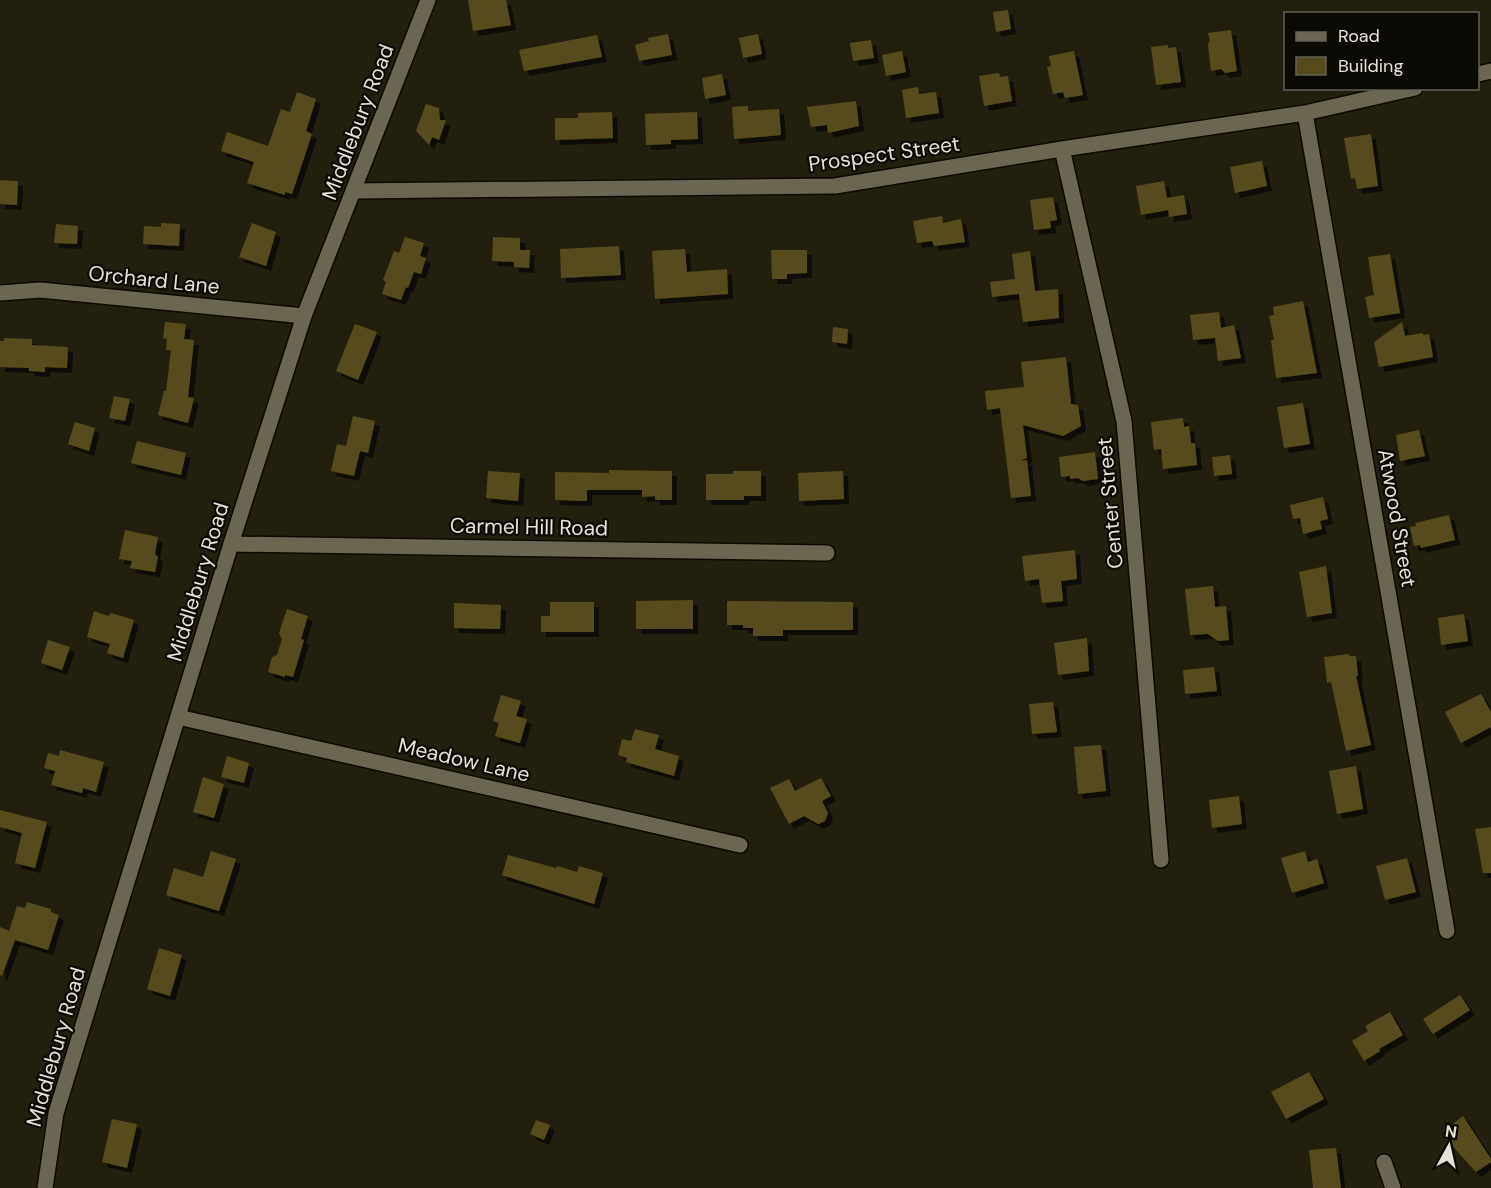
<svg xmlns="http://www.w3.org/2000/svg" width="1491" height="1188" viewBox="0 0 1491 1188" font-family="'DM Sans',sans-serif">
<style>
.building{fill:#564c1a;filter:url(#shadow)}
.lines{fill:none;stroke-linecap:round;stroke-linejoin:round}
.minor-casing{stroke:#0c0900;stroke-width:18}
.tertiary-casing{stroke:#0c0900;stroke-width:18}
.minor{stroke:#6a6652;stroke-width:15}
.tertiary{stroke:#6a6652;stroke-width:15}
.labels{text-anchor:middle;stroke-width:4.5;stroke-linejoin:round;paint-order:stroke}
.street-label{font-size:21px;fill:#e4e2d7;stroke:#0b0904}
</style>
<defs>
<filter id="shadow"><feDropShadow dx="5" dy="5" stdDeviation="0" flood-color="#0009"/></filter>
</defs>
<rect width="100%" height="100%" fill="#231f0e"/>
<path class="building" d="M 468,0 L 506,0 L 511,25 L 473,31 Z
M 1008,10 L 1011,29 L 996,32 L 993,12 Z
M 1231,30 L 1237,71 L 1225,73 L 1221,69 L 1211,71 L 1208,44 L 1210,41 L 1208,33 Z
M 668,34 L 672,55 L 639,61 L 635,45 L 649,41 L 648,38 Z
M 758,34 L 762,54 L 743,58 L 739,38 Z
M 597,35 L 602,57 L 524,71 L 519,50 Z
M 871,40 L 874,58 L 853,61 L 850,43 Z
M 1168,45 L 1168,48 L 1176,47 L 1181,82 L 1156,85 L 1151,47 Z
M 902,51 L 906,72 L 886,76 L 882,55 Z
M 1074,51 L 1083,95 L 1065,98 L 1063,92 L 1053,94 L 1047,67 L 1051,66 L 1049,56 Z
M 999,73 L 1000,77 L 1008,76 L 1012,101 L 984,106 L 979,76 Z
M 722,74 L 726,95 L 705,99 L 702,78 Z
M 918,87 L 919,94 L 936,92 L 939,113 L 906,118 L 902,90 Z
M 297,92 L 316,99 L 306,131 L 312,134 L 292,194 L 285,192 L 285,195 L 247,183 L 254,162 L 221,151 L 227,132 L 268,146 L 281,109 L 290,112 Z
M 856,101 L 859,126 L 828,133 L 827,125 L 811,127 L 807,107 Z
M 426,104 L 439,108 L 440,120 L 446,120 L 439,140 L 432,137 L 429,145 L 416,131 Z
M 748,106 L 748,111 L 779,109 L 781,135 L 734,139 L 732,107 Z
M 612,112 L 613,138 L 555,140 L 555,118 L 578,118 L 578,113 Z
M 697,112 L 698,139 L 671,140 L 671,144 L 646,145 L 645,114 Z
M 1371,134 L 1378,186 L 1357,189 L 1355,178 L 1351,179 L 1344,138 Z
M 1262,161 L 1267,186 L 1235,193 L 1230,167 Z
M 0,180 L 18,181 L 17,205 L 0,204 Z
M 1164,181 L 1167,198 L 1184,195 L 1187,214 L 1169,217 L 1168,210 L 1141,215 L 1136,186 Z
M 1053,197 L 1057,220 L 1050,221 L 1051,228 L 1034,230 L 1030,200 Z
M 942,216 L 943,223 L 961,219 L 965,242 L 934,246 L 932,241 L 917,243 L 913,221 Z
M 161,223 L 180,224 L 179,246 L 143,244 L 144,226 L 161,227 Z
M 252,223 L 276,232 L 266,266 L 239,257 Z
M 56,224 L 78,226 L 77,244 L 54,243 Z
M 405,237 L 424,243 L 420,256 L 426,258 L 421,274 L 414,272 L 408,288 L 406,287 L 401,300 L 382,294 L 386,282 L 383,280 L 394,251 L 399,253 Z
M 493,237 L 520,238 L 520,250 L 530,250 L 529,268 L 514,267 L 514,262 L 492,261 Z
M 619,246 L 621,275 L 561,278 L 560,249 Z
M 685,249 L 687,272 L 727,269 L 728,294 L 655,299 L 652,251 Z
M 771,250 L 807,250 L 807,273 L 787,274 L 787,279 L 772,279 Z
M 1030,251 L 1035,291 L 1058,289 L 1059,318 L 1023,322 L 1019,294 L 992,297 L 990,282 L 1015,279 L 1012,254 Z
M 1390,254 L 1400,313 L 1369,318 L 1365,297 L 1374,295 L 1368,257 Z
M 1303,301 L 1317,373 L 1276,378 L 1271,340 L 1274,340 L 1269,316 L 1274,315 L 1273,307 Z
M 1219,312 L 1221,328 L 1234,325 L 1241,358 L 1218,361 L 1215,338 L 1193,340 L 1190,315 Z
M 165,322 L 186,324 L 184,339 L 194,340 L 188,397 L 194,398 L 188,423 L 158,415 L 164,391 L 166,391 L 171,350 L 166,350 L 167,339 L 163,338 Z
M 1402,322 L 1405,336 L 1423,333 L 1423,335 L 1429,334 L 1433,357 L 1379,367 L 1374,342 Z
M 355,324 L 377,332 L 358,380 L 336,371 Z
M 833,327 L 848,329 L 847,344 L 832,342 Z
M 4,338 L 32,339 L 32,345 L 68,347 L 67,368 L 45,367 L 45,372 L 29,371 L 29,368 L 0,367 L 0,341 L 4,341 Z
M 1066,357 L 1071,404 L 1078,405 L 1081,426 L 1063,436 L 1023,425 L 1027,458 L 1020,461 L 1027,460 L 1031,496 L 1011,498 L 1000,408 L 987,410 L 985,391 L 1024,387 L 1021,362 Z
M 114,396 L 130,399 L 125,421 L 109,418 Z
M 1303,403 L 1310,444 L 1284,448 L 1277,407 Z
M 353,416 L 375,421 L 368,453 L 360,451 L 354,476 L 331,471 L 337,444 L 346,446 Z
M 1183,418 L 1184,427 L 1189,426 L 1191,443 L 1195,443 L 1197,465 L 1163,469 L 1161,449 L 1154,450 L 1151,422 Z
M 75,422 L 95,428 L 89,451 L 68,444 Z
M 1419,430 L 1425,456 L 1400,461 L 1396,435 Z
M 137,441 L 186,453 L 181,475 L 131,463 Z
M 1095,452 L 1098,479 L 1083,481 L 1078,478 L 1070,479 L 1070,476 L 1061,477 L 1059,457 Z
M 1230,455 L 1232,474 L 1214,476 L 1212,457 Z
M 609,470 L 672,471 L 672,500 L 655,500 L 655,496 L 642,497 L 642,490 L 587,490 L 587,501 L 555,500 L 555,472 L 609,473 Z
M 488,471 L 520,473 L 518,501 L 486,498 Z
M 733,471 L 761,471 L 761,496 L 744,496 L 744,500 L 706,500 L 706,474 L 733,474 Z
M 843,471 L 844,499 L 799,501 L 798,473 Z
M 1323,497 L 1328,519 L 1320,521 L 1322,529 L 1303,534 L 1300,518 L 1293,519 L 1290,505 Z
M 1449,515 L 1455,540 L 1421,548 L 1420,545 L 1414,546 L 1410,527 L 1416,526 L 1415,523 Z
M 125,530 L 158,537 L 155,554 L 158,557 L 155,572 L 130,568 L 132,561 L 119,559 Z
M 1075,550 L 1077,579 L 1061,581 L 1063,601 L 1042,603 L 1039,579 L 1025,581 L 1022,556 Z
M 1326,566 L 1332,613 L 1307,617 L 1299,572 Z
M 1213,586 L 1215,607 L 1226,606 L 1229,640 L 1218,641 L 1208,634 L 1190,635 L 1185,589 Z
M 693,600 L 693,629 L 636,629 L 636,601 Z
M 727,601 L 853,602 L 853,630 L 783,630 L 783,636 L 753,636 L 753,628 L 743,628 L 743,625 L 727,625 Z
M 550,602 L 594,602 L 594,632 L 541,632 L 541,616 L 550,616 Z
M 454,603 L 501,605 L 500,629 L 454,628 Z
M 287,609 L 308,616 L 301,639 L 304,640 L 293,677 L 285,675 L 285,677 L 268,672 L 272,657 L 277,655 L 282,639 L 279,633 Z
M 94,611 L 108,616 L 111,613 L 134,620 L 123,658 L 107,653 L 110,644 L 87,637 Z
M 1464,614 L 1468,641 L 1441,645 L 1438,618 Z
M 1087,638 L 1089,671 L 1058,675 L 1054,643 Z
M 48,640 L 70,647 L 62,670 L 41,663 Z
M 1349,654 L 1349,656 L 1356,656 L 1358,676 L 1356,676 L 1371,745 L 1346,751 L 1331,682 L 1327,683 L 1324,657 Z
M 1214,667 L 1217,691 L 1185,694 L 1183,670 Z
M 1481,694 L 1491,712 L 1491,727 L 1461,743 L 1445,712 Z
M 501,695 L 521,701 L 516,716 L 527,719 L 520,743 L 495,736 L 499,723 L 493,721 Z
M 1053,702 L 1057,732 L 1032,734 L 1029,704 Z
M 635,729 L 659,735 L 655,749 L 679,756 L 674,776 L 626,762 L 627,758 L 618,755 L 622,739 L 631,741 Z
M 1101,745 L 1106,791 L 1078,794 L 1074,747 Z
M 60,750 L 104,762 L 96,792 L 83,788 L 82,793 L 51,785 L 55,771 L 44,768 L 48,753 L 59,756 Z
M 227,756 L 249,763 L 244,783 L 221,777 Z
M 1356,766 L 1363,809 L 1337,814 L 1329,771 Z
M 203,777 L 224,784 L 214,818 L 193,812 Z
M 821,778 L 831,796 L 822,801 L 828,813 L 825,821 L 818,824 L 804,816 L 789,824 L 770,788 L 789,779 L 795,791 Z
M 1239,796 L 1242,824 L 1212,828 L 1209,800 Z
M 0,810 L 47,822 L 35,868 L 15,863 L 22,833 L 0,827 Z
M 1491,827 L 1491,873 L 1483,873 L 1475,829 Z
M 211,851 L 236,859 L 219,911 L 166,895 L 174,868 L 203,877 Z
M 1305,851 L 1308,862 L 1317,859 L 1324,883 L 1292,893 L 1281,858 Z
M 508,855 L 556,868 L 557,866 L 577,872 L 579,866 L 603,873 L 594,904 L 502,875 Z
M 1407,858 L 1416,892 L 1385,900 L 1376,866 Z
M 27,902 L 51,909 L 51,912 L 59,915 L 48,950 L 15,940 L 2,976 L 0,975 L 0,927 L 9,931 L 17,906 L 25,908 Z
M 159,948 L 182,955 L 170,996 L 147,989 Z
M 1460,995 L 1470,1010 L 1433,1034 L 1423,1019 Z
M 1390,1012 L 1403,1035 L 1379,1049 L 1380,1051 L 1364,1061 L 1352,1041 L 1368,1031 L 1365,1026 Z
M 1309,1072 L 1324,1099 L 1286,1119 L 1271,1092 Z
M 1463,1116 L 1491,1159 L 1491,1162 L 1476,1172 L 1455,1149 L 1443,1131 Z
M 112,1119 L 137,1124 L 127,1168 L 102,1162 Z
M 536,1120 L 550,1125 L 544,1140 L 530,1134 Z
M 1336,1148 L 1341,1188 L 1313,1188 L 1309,1150 Z"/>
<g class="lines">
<defs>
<path id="minor" d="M 1478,74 L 1491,71
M 1305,113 L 1447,931
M 1062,149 L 1124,421 L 1161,860
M 353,191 L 835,186 L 1062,149 L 1305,113 L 1415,88
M 0,293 L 40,290 L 304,316
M 231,544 L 827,553
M 178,717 L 740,845
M 1384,1162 L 1393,1188"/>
<path id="tertiary" d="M 45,1188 L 56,1113 L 231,544 L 304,316 L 428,0"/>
</defs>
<use href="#minor" class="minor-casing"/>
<use href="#tertiary" class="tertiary-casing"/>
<use href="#minor" class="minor"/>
<use href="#tertiary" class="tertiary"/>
</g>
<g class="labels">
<g class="street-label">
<text transform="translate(358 122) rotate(-69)" y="7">Middlebury Road</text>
<text transform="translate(884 154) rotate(-8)" y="7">Prospect Street</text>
<text transform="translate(154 280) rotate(6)" y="7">Orchard Lane</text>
<text transform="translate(1110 503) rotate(-95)" y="7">Center Street</text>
<text transform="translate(1397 518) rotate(80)" y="7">Atwood Street</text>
<text transform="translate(529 527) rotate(1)" y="7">Carmel Hill Road</text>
<text transform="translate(198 582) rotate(-73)" y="7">Middlebury Road</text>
<text transform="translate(464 760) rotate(13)" y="7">Meadow Lane</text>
<text transform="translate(56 1047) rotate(-74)" y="7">Middlebury Road</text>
</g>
</g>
<rect x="1284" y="12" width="195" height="78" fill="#0b0904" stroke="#626058" stroke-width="1.5"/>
<rect x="1296" y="32" width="30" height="9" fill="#6a6652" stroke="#626058" stroke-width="1.5"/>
<text x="1338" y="42" font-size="18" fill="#e4e2d7">Road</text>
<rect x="1296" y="57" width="30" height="18" fill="#564c1a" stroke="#626058" stroke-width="1.5"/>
<text x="1338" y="72" font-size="18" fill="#e4e2d7">Building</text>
<g transform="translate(1449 1146) rotate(8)" stroke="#0b0904" stroke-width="4.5" paint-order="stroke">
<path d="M0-4.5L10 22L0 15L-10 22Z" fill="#e4e2d7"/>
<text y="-9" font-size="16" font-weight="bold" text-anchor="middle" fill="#e4e2d7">N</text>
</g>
</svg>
